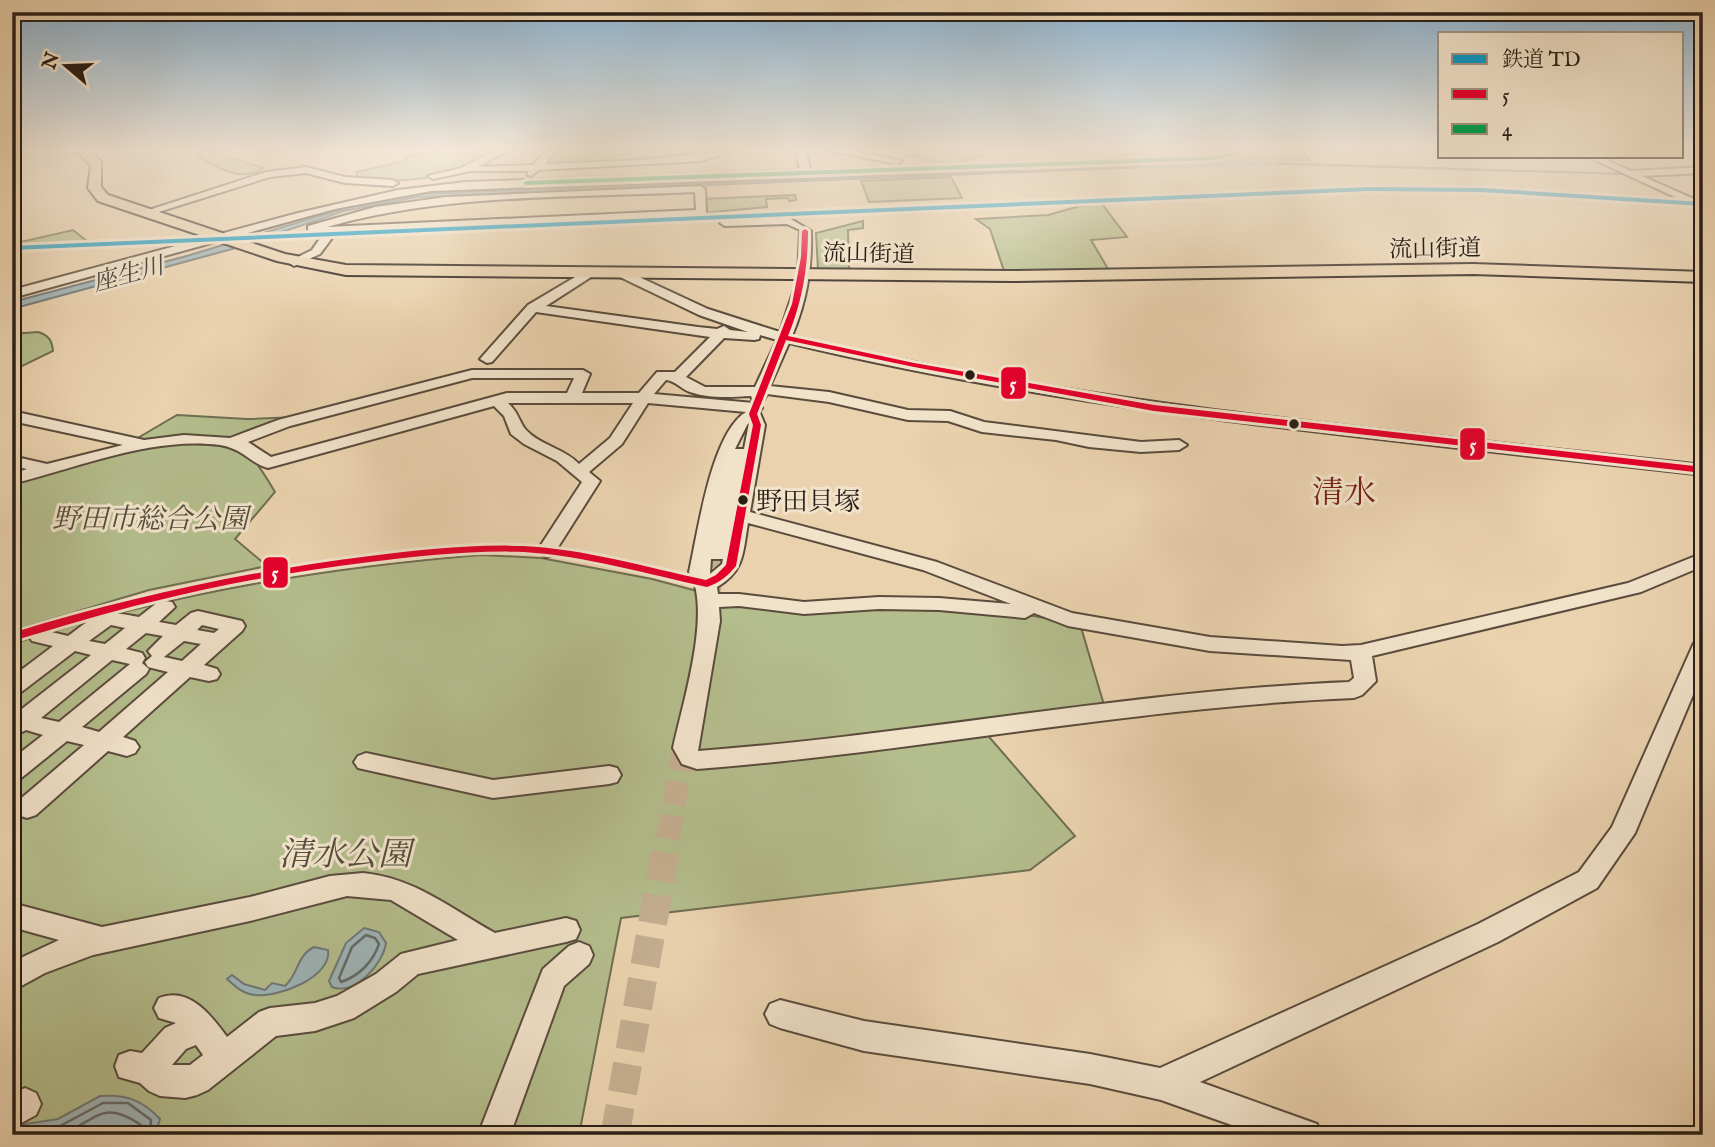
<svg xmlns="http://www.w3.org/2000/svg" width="1715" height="1147" viewBox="0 0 1715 1147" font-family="'IM FELL English','Noto Serif JP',serif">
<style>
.green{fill:#b4bd8c;stroke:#6f6e52;stroke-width:2}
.water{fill:#9eb4b7;stroke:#707877;stroke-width:2}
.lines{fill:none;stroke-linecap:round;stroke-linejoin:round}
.shore{stroke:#646a67;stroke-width:2.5}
.river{fill:#9eb4b7;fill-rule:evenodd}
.minor-tunnel-far2{stroke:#c4ae90;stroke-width:18;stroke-dasharray:18 9;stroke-linecap:butt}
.minor-tunnel-far1{stroke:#c4ae90;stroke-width:23;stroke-dasharray:23 11;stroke-linecap:butt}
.minor-tunnel{stroke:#c4ae90;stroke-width:29;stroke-dasharray:29 14;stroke-linecap:butt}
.minor-casing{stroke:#5a4c3d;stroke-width:4}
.major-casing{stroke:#2a1f17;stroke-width:4}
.minor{fill:#f1e2ca;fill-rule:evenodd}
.major{fill:#ead2ae;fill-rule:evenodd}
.bus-1-casing{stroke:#f1e2ca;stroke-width:6}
.bus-2-casing{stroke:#f1e2ca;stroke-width:6}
.bus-1{fill:#e4002b;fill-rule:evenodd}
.bus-2{fill:#029f4e;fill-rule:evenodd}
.rail-1-casing{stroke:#f1e2ca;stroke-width:6}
.rail-1{fill:#0a97c5;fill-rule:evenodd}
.bus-dot{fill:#2a1f17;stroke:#f1e2ca;stroke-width:2.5}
.labels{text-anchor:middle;stroke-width:6;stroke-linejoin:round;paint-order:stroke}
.far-street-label{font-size:23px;fill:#2a1f17;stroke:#f1e2ca}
.far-water-label{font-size:24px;font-style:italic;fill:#4d4c47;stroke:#f1e2ca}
.bus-label{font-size:26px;fill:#2a1f17;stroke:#f1e2ca;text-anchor:start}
.park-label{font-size:28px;font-style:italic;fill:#534e3a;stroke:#f1e2ca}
.quarter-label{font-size:32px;fill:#7a1f14;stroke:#f1e2ca}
.near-park-label{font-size:33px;font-style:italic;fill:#534e3a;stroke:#f1e2ca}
.line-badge{stroke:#f1e2ca;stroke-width:2.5}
.badge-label{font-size:19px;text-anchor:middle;font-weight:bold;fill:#fff}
</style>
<rect width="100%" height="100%" fill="#ead2ae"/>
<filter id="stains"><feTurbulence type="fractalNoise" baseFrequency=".00286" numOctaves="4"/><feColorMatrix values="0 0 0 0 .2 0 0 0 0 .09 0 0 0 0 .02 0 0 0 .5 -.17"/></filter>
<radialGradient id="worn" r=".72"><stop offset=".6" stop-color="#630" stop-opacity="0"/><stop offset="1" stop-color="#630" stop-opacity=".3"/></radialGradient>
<path class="green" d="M 199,150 L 227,150 L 229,157 L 263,168 C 242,184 216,166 196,156 Z
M 424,150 L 497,151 C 486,157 474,165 463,169 C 436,179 388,183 359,181 L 356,172 L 406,161 L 406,158 Z
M 559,150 L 604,150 L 583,165 L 543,167 L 547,159 Z
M 611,150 L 720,150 L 597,163 Z
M 906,150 L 994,150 L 954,166 L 906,155 Z
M 1267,150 L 1303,150 L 1310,160 L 1249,159 L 1246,156 Z
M 951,177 L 962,198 L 869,202 L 861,181 Z
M 795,195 L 796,200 L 789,201 L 788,198 L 766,199 L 767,207 L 704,213 L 704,199 Z
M 1102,204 L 1127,237 L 1091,240 L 1111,274 L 1005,274 L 990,229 L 976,219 L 1048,215 L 1080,206 Z
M 863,221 L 863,228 L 848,230 L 849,272 L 822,272 L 818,269 L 816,233 Z
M 73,230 L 88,242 L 12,245 L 12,244 Z
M 38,332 C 49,335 52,341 53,351 L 12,371 L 12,334 Z
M 177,415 L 247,419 L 298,417 L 239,437 L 186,437 L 149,442 L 136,439 Z
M 189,442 C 244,447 246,443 275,492 L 235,539 L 267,566 L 149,590 L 12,631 L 12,482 L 135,449 Z
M 481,555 L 541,558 L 652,579 L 757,607 L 913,605 L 998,610 L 1080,624 L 1104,705 L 977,723 L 1075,836 L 1030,870 L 621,918 L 579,1135 L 12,1135 L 12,644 C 165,594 321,568 481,555 Z"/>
<path class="water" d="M 1246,162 L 1624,174 L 1245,163 L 417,197 L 344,211 L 232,249 L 12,309 L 12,302 L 183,257 L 350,207 L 422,194 Z
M 364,928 L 379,932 L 386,943 C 383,964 355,996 332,987 L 329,981 L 346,943 Z
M 314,947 L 328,950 C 332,977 278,998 255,995 C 243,994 236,987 227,979 L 232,975 L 244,984 L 265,990 L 272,983 L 285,986 C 299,974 296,956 314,947 Z
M 100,1096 C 126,1094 142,1100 160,1119 L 155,1135 L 12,1135 L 12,1126 L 58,1119 Z"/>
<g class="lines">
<path class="shore" d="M 366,935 L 375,938 L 379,944 C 373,962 359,976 341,982 L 339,978 L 352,947 Z
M 12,1133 L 60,1126 L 103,1103 L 128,1103 L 151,1120 L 150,1135
M 60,1135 C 97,1121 101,1098 141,1125 L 141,1135"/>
<path class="river" d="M 1271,159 L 1276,160 L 1276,166 L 1142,169 L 1135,165 L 1142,161 Z"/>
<path class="minor-tunnel-far2" d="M 711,595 L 718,555"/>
<path class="minor-tunnel-far1" d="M 668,838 L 685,739"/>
<path class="minor-tunnel" d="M 615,1135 L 668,836"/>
<defs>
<path id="minor" d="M 496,150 L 508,150 L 478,167 L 533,165 L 548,150 L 557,150 L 545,164 L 643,160 L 734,150 L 701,161 L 539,170 L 531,176 L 528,175 L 528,171 L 470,171 L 433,179 L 428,176 L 461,168 Z
M 796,150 L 806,150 L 810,170 L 1213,155 L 1241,150 L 1262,150 L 1213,161 L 431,191 L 335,209 L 12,298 L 12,290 L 298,213 L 398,190 L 466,182 L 800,170 Z
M 826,150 L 849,150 L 902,161 L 897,164 Z
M 1586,156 L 1598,156 L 1631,171 L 1703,167 L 1703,173 L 1642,176 L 1703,203 L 1703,210 Z
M 306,167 L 345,177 L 393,180 L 398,183 L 393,186 L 345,183 L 306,173 L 270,177 L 152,214 L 143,212 L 266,172 Z
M 700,186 L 705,189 L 706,213 L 701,216 L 335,234 L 320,254 L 294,266 L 288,262 L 312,250 L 323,234 L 308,230 L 308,226 L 375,207 L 446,197 ZM 695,192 L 696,210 L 327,227 C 445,193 572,198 695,192 Z
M 789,218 L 811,231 C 812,269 807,300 792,336 C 1091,406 1399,431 1703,465 L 1703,475 C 1397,440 1088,415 789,343 L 770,386 L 829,392 L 908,410 L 950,411 L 984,422 L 1141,442 L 1179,440 L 1187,445 L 1179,450 L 1141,452 L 1089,447 L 1056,440 L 982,432 L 948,421 L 908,420 L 829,402 L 767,394 L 763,401 L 753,401 L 751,396 C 731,397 710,399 690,392 C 681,389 676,381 666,380 L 654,394 L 754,403 L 762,408 L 759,411 L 765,425 L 750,512 L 937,562 L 1072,613 L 1210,637 L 1342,646 L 1361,645 L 1628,583 L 1703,553 L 1703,566 L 1641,592 L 1372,656 L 1376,681 L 1362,695 L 1354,698 C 1133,707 917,752 697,769 L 682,764 L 673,748 C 682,705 713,609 689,572 C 698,532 711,433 746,412 L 648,403 L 622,444 L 589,472 L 600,481 L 553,555 L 546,557 L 537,551 L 582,482 L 557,461 L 524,444 L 511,434 L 504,416 L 494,406 L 268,468 C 251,464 244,449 220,445 C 153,436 76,468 12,484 L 12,474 L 27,469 L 12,466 L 12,456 L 47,464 L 123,445 L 12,421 L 12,411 L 144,440 L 184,435 L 230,438 L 278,420 L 472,370 L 583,370 L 590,374 L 582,393 L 639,393 L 657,372 L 675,372 L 710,337 L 536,312 L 492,362 L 487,363 L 480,359 L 528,305 L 587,270 L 593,274 L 591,277 L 546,306 L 698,327 L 717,329 L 724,326 L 730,330 L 748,332 L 699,315 L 620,277 L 618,274 L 624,270 L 708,309 L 780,332 L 798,278 L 800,230 L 787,224 L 725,226 L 720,223 L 725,220 ZM 760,335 L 777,340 L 755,387 L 705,387 L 686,377 L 724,338 L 754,340 L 759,339 ZM 472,378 L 574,378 L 567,393 L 507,393 L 271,457 L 248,442 L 290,426 ZM 508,403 L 633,403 L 610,438 L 579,464 C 564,448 541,446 526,430 C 519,422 519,413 508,403 ZM 749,423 L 744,449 L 735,449 L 747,425 ZM 748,523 L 923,570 L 1011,604 L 939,598 L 879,597 L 804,602 L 739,594 L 718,594 L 717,587 C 745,571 743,551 748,523 ZM 711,559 L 723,559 L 722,564 L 710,574 ZM 739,606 L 804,614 L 879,609 L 939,610 L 1025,618 L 1034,613 L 1068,626 L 1210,651 L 1351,660 L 1354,678 L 1349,682 C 1130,691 916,735 698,751 L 720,621 L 719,607 Z
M 165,601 L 172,602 L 175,607 L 159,622 L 176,625 L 191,613 L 198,611 L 242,621 L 245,626 L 242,631 L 204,665 L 217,669 L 220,674 L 217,679 L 209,681 L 190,677 L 123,737 L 135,741 L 139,747 L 135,753 L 127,756 L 108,751 L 36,815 L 27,818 L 18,815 L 15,808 L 18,801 L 84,745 L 67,741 L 20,779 L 12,782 L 12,759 L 43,735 L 26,730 L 12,737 L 12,711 L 18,712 L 91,655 L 75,651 L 20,693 L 12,696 L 12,677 L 53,646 L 32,641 L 29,636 L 32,631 L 39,629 L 68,636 C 99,613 100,609 139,617 L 158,602 ZM 111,625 L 125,628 L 105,644 L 89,641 ZM 202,625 L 219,629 L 214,633 L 197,630 ZM 146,633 L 163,636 L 148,651 L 152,656 L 145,662 L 148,667 L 168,672 L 99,732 L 82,727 L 146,674 L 149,669 L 142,663 L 145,658 L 142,653 L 126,649 ZM 184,641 L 201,644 L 182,661 L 164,657 ZM 112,660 L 130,664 L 59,722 L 41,718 Z
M 1703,638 L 1703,671 L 1635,833 L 1597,888 L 1498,942 L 1200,1082 L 1317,1124 L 1322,1135 L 1260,1135 L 1161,1100 L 1090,1084 L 864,1051 L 780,1028 L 770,1024 L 765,1014 L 770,1004 L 780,1000 L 864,1021 L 1090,1054 L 1160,1068 L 1478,924 L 1579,872 L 1612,827 L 1693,645 L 1696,640 Z
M 366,753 L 493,780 L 609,766 L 617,768 L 621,775 L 617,782 L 609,784 L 493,798 L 358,768 L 354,762 L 358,756 Z
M 363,873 C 415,878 451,909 495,933 L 566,918 L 576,921 L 580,930 L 576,939 L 566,942 L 418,974 L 396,992 L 354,1018 L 315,1031 L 276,1036 L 208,1090 L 197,1095 L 185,1098 L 160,1096 L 149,1091 L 140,1083 L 119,1077 L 115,1066 L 119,1055 L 130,1051 L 142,1053 L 165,1028 L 176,1023 L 159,1018 L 154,1008 L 159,998 C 189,986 211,1015 227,1037 L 259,1012 L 270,1008 L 315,1003 L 337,996 L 376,974 L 401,954 L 458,940 L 391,900 L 347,896 L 250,921 L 93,955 L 45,973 L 12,991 L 12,962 L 59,940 L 12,927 L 12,903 L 102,927 L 250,897 L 330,876 ZM 196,1045 L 203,1055 L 190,1065 L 172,1065 L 186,1049 Z
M 579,942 L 589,946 L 593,955 L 589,964 L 564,986 L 510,1135 L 478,1135 L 543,969 L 569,946 Z
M 25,1088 L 36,1093 L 41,1104 L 36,1115 L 12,1128 L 12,1094 Z"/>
<path id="major" d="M 76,150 L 89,150 L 101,162 L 101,187 L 108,195 L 285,254 L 346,265 L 1012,271 L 1473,264 L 1703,272 L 1703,282 L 1473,274 L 1012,281 L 346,275 L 277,261 L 98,201 L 88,188 L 91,166 Z"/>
</defs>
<use href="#minor" class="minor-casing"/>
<use href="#major" class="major-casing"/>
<use href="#minor" class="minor"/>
<use href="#major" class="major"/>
<defs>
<path id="bus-1" d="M 805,229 L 808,231 C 808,268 802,302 788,336 L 914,363 L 1154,405 L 1703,467 L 1703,473 L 1154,411 L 914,367 L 786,340 L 757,414 L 761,425 L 736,566 C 728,576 719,583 707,587 C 647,574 586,556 524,552 C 473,550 421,556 370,562 C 296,571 223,584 151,602 C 104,613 58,628 12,641 L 12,633 C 129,597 248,571 370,556 C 420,550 472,544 523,546 C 585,549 645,567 706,580 L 716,575 L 726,565 L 753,425 L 749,414 L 792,304 L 801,257 L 802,231 Z"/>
<path id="bus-2" d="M 1247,150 L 1259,150 L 1213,160 L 526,185 L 523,183 L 526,181 L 1213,156 Z"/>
</defs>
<use href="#bus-1" class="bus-1-casing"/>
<use href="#bus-2" class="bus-2-casing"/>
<use href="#bus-1" class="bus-1"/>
<use href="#bus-2" class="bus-2"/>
<defs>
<path id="rail-1" d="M 1368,187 L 1481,188 L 1703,202 L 1703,206 L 1481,192 L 1368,191 L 12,250 L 12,246 Z"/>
</defs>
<use href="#rail-1" class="rail-1-casing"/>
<use href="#rail-1" class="rail-1"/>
</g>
<linearGradient id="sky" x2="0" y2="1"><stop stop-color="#8ab4d4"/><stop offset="0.48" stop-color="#f6ebdb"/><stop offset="1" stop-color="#f6ebdb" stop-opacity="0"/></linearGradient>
<rect width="1715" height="311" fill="url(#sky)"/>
<g class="bus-dot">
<circle cx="970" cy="375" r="6"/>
<circle cx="1294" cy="424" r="6"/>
<circle cx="743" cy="500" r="6"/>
</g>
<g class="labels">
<g class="far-street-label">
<text transform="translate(1435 248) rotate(-1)" y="8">流山街道</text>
<text transform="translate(869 253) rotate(1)" y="8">流山街道</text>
</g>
<g class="far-water-label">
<text transform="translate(128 274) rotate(-15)" y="8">座生川</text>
</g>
<g class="bus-label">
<text x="756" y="510">野田貝塚</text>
</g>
<g class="park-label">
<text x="150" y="528">野田市総合公園</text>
</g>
<g class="quarter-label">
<text x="1344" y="503">清水</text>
</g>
<g class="near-park-label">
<text x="345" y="865">清水公園</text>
</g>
</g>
<g class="line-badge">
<rect x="1000" y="366" width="27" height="34" rx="7" fill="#e4002b"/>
<rect x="1459" y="427" width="27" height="34" rx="7" fill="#e4002b"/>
<rect x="262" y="556" width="27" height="33" rx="7" fill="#e4002b"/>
</g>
<g class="badge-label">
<text x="1013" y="390">5</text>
<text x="1473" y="451">5</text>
<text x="275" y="579">5</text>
</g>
<rect width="1715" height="1147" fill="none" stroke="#ead2ae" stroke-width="42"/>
<rect x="14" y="14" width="1687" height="1119" fill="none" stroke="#2a1f17" stroke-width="3.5"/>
<rect x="21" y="21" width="1673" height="1105" fill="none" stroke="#2a1f17" stroke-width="2"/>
<rect x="1438" y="32" width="245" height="126" fill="#f1e2ca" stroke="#a19482" stroke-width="2"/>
<rect x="1452" y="54" width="35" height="10" fill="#0a97c5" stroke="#a19482" stroke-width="2"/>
<text x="1502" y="66" font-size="21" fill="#2a1f17">鉄道 TD</text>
<rect x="1452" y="89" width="35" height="10" fill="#e4002b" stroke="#a19482" stroke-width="2"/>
<text x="1502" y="102" font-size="21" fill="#2a1f17">5</text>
<rect x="1452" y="124" width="35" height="10" fill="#029f4e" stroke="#a19482" stroke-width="2"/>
<text x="1502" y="136" font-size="21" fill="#2a1f17">4</text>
<g transform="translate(66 66) rotate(289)" stroke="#f1e2ca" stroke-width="5" paint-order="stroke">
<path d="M0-5L12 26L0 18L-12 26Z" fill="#2a1f17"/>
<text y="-10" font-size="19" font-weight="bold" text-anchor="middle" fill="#2a1f17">N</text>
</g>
<rect width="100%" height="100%" filter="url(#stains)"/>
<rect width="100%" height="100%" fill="url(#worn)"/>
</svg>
